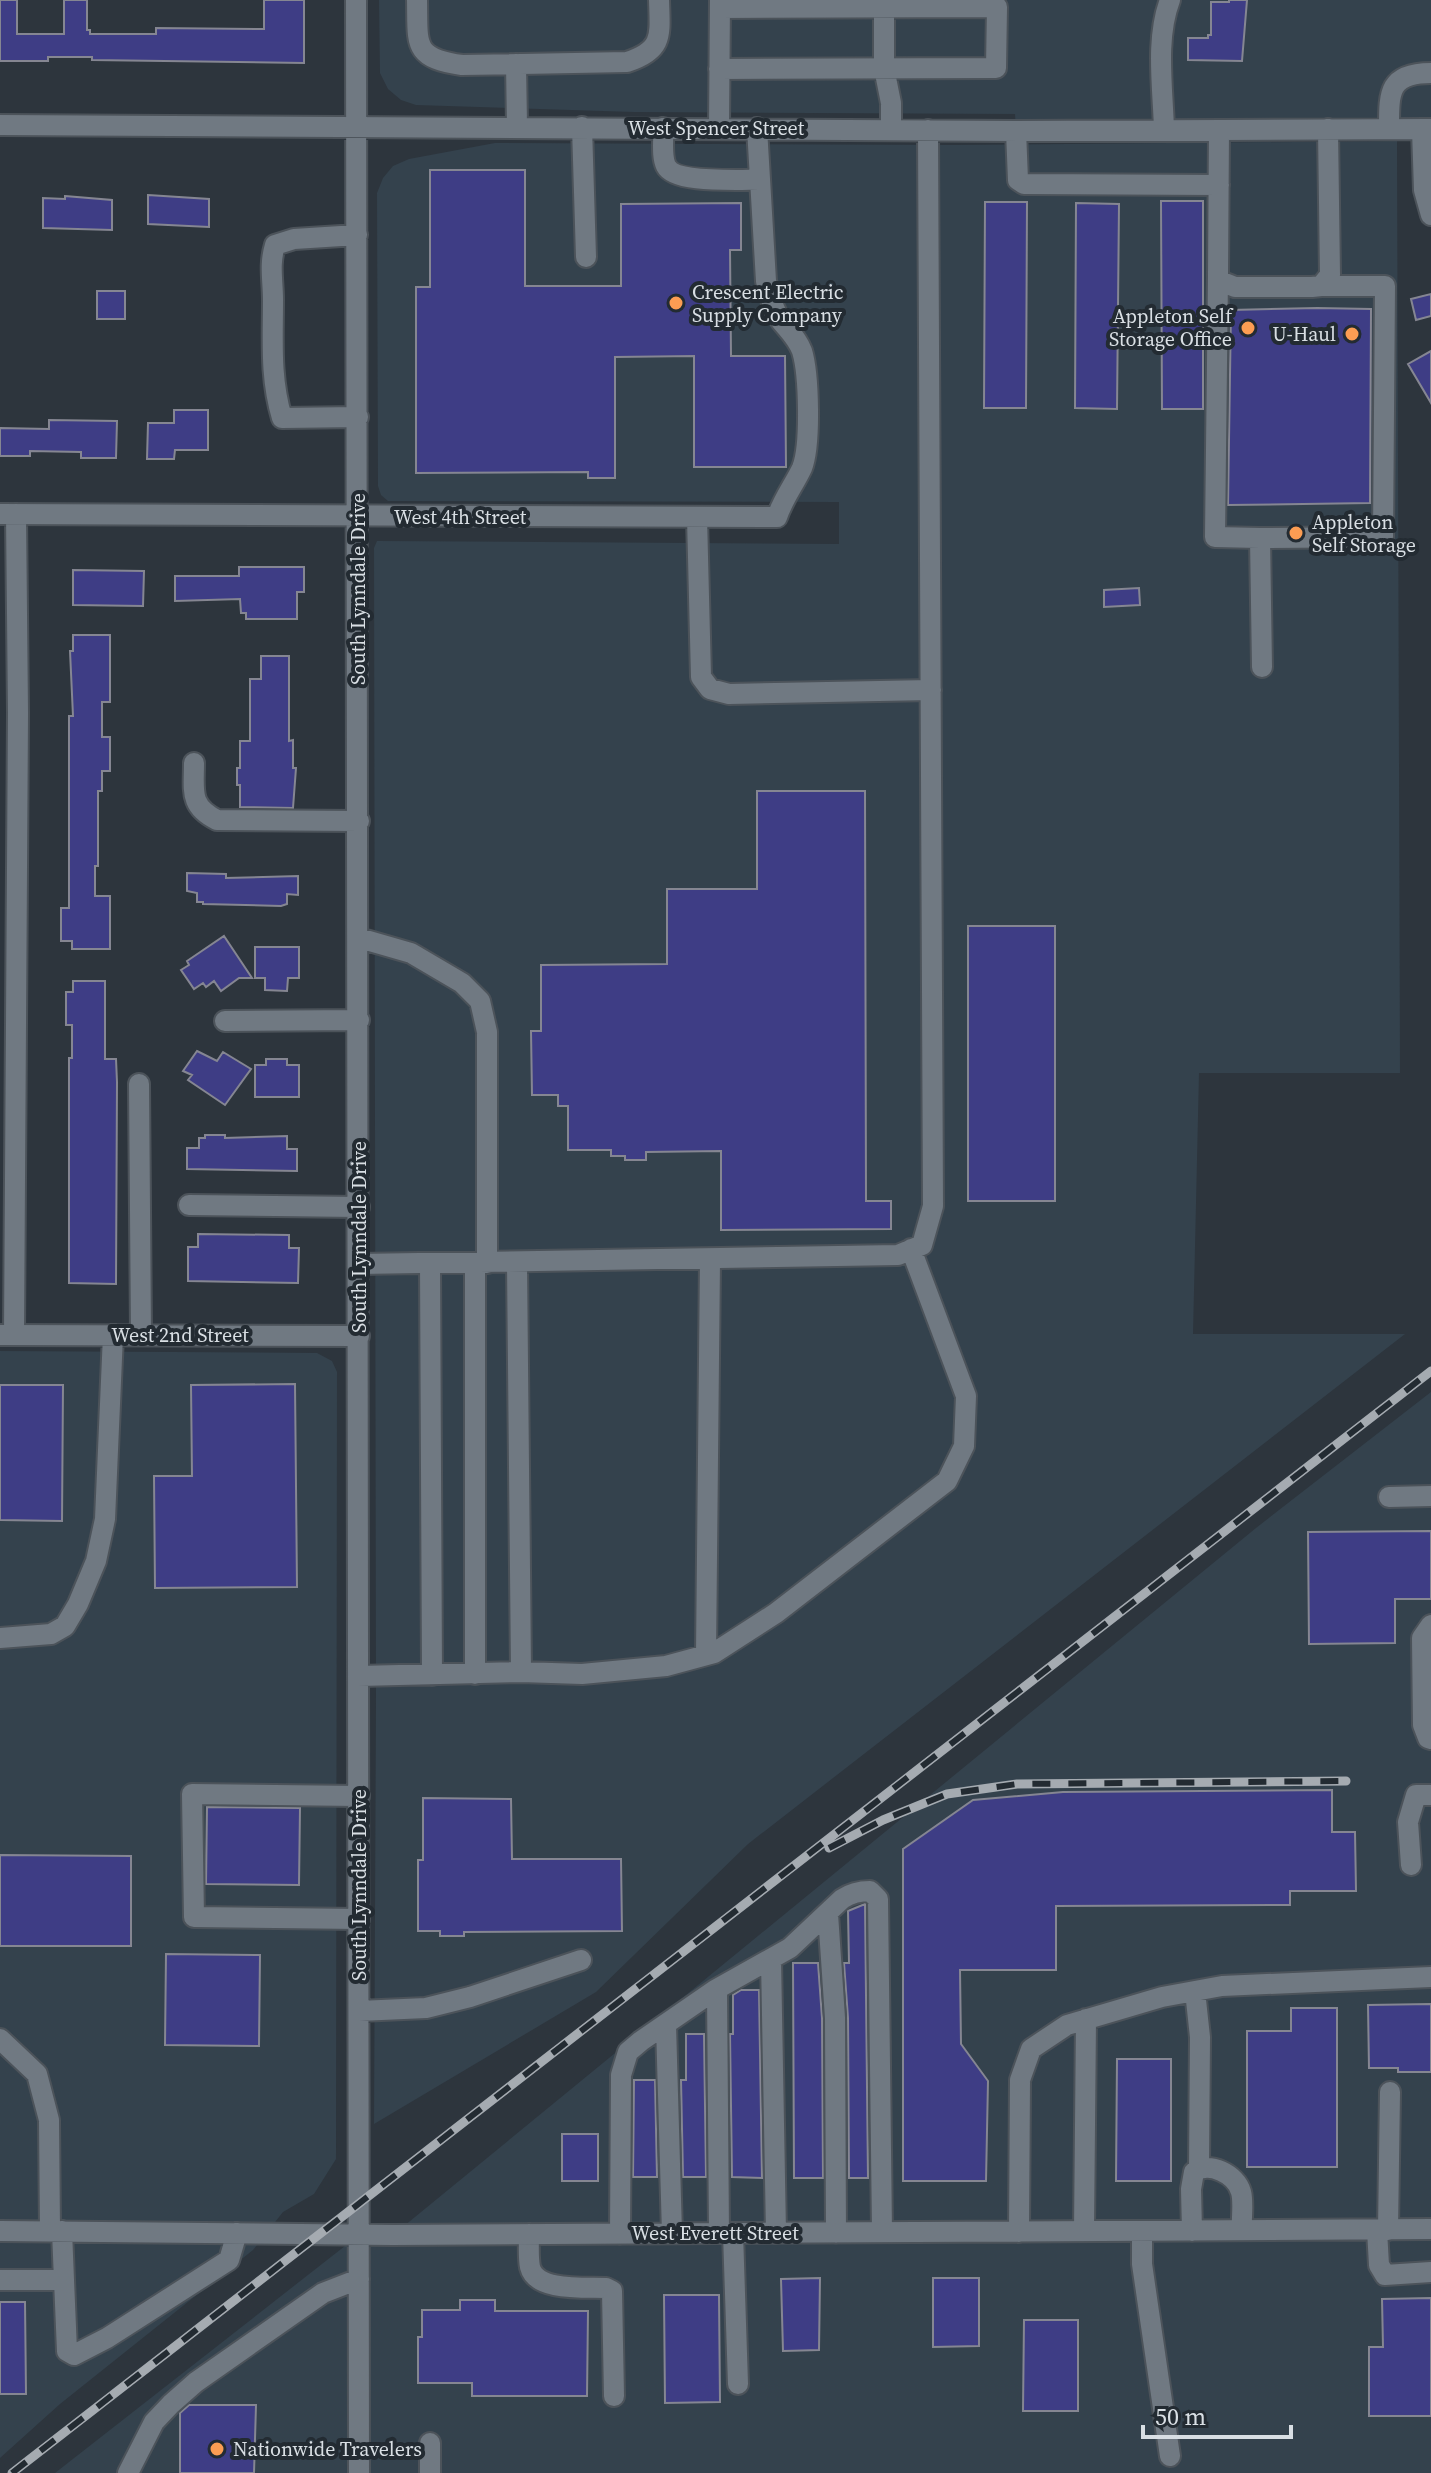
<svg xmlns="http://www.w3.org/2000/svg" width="1431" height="2473" viewBox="0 0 1431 2473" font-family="'Source Serif 4',serif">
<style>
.built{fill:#34424d}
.building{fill:#3e3d85;stroke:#858692;stroke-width:2}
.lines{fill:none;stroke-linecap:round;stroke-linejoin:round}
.minor-casing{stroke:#4c535a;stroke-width:24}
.minor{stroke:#707982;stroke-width:20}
.rail-casing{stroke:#a5abb1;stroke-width:9}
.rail{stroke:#232b32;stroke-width:6;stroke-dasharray:18;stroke-linecap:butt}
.poi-dot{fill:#fc9d53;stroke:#232b32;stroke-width:3}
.labels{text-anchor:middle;stroke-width:8;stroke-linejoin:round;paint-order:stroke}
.street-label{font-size:20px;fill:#d9dfe4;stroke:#232b32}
.poi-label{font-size:20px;fill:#d9dfe4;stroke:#232b32;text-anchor:start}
</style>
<rect width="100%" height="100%" fill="#2d353d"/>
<path class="built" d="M 379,0 L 1431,0 L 1431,129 L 1016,131 L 1015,114 L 634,112 L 416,105 L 401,100 L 388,89 L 380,73 Z
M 1397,141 L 1400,1073 L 1199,1073 L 1193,1334 L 1405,1334 L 748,1844 L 596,1992 L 374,2124 L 376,1702 L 374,548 L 377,541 L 839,544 L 839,502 L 388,501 L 381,495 L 378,486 L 377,193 L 383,178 L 393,166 L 409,159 L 495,143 L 952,145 Z
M 0,1351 L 317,1353 L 332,1361 L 337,1372 L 336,2159 L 314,2194 L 283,2212 L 253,2250 L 60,2404 L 0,2458 Z
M 1431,1392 L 1431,2473 L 55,2473 L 359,2235 L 393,2235 L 1256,1528 Z"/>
<path class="building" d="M 0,0 L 17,0 L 17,34 L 64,34 L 64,0 L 87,0 L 87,30 L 90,30 L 90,34 L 156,34 L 156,28 L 264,29 L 264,0 L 304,0 L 304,63 L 92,60 L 92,57 L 48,57 L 48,61 L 0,61 Z
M 1229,0 L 1247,0 L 1242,61 L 1188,60 L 1188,38 L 1208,38 L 1208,35 L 1211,35 L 1211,2 L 1229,2 Z
M 430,170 L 525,170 L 525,286 L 621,286 L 621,204 L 741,203 L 741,250 L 730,250 L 731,356 L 785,356 L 786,467 L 694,467 L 694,356 L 615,357 L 615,478 L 588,478 L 588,472 L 416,473 L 416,287 L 430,287 Z
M 148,195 L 209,199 L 209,227 L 148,224 Z
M 65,196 L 112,200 L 112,230 L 43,228 L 43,198 L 65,199 Z
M 1161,201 L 1203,201 L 1203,409 L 1162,409 Z
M 985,202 L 1027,202 L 1026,408 L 984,408 Z
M 1076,203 L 1119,204 L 1117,409 L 1075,408 Z
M 97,291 L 125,291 L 125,319 L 97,319 Z
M 1431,294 L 1431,316 L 1416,320 L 1411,299 Z
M 1317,308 L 1371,309 L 1370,503 L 1228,505 L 1231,310 Z
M 1431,351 L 1431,403 L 1408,364 Z
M 174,410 L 208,410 L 208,450 L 175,450 L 174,459 L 147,459 L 148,423 L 174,423 Z
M 49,420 L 117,421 L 116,458 L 81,458 L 81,452 L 30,451 L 30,456 L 0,456 L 0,428 L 49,429 Z
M 239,567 L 304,567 L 304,592 L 297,592 L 297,619 L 246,619 L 246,613 L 241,613 L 240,599 L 175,601 L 175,576 L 239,576 Z
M 73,570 L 144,571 L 143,606 L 73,605 Z
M 1139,588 L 1140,605 L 1104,607 L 1104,590 Z
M 73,635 L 110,635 L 110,702 L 102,702 L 102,737 L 110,737 L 110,771 L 102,771 L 102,791 L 98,791 L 98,866 L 95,866 L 95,896 L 110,896 L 110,949 L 72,949 L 72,941 L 61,941 L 61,908 L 69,908 L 69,716 L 73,716 L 70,651 L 73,651 Z
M 261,656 L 289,656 L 289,741 L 293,740 L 293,768 L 296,768 L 293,808 L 240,807 L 240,785 L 237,785 L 237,768 L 240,768 L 240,741 L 250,741 L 250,679 L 261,679 Z
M 757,791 L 865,791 L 866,1201 L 891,1201 L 891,1229 L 721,1230 L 721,1151 L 646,1152 L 646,1160 L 625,1160 L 625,1156 L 611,1156 L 611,1150 L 568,1150 L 568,1106 L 558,1106 L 558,1095 L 532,1095 L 531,1031 L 541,1031 L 541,965 L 667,964 L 667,889 L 757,889 Z
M 187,873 L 226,874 L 226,878 L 298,876 L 298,895 L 287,894 L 287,904 L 281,906 L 203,904 L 203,902 L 197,902 L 197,893 L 187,891 Z
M 968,926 L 1055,926 L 1055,1201 L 968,1201 Z
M 224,936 L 252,978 L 239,978 L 221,991 L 214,981 L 206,987 L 203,983 L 194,989 L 181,970 L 189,965 L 187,961 Z
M 255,947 L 299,947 L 299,978 L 288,978 L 287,991 L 265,990 L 265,978 L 255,978 Z
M 73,981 L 105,981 L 105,1059 L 116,1059 L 117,1082 L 116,1284 L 69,1283 L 69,1058 L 72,1058 L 72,1025 L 66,1025 L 66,992 L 73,992 Z
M 197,1051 L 217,1061 L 223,1052 L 251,1069 L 225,1105 L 188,1080 L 192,1075 L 183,1071 Z
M 266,1059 L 287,1059 L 287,1065 L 299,1065 L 299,1097 L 255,1097 L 255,1065 L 266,1065 Z
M 205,1135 L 225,1135 L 225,1138 L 287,1136 L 287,1149 L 297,1149 L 297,1171 L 187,1169 L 187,1148 L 199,1148 L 199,1138 L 205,1138 Z
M 198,1234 L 289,1235 L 289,1248 L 299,1248 L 298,1283 L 188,1281 L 188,1247 L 198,1247 Z
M 295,1384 L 297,1587 L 155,1588 L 154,1476 L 192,1476 L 191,1385 Z
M 0,1385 L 63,1385 L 62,1521 L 0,1520 Z
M 1431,1531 L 1431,1599 L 1395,1599 L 1395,1643 L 1309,1644 L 1308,1532 Z
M 1332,1790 L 1332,1832 L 1355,1832 L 1356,1891 L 1290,1891 L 1290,1905 L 1056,1906 L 1056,1970 L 960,1970 L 961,2044 L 988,2081 L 986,2181 L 903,2181 L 903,1849 L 973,1800 L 1063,1792 Z
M 423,1798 L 511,1799 L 512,1859 L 621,1859 L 622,1931 L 464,1932 L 464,1936 L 440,1936 L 440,1931 L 418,1931 L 418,1860 L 423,1860 Z
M 207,1807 L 300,1808 L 299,1885 L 206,1884 Z
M 0,1855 L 131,1856 L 131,1946 L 0,1946 Z
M 865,1904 L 868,2178 L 849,2178 L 848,2018 L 844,1963 L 849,1963 L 848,1911 Z
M 166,1954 L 260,1955 L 259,2046 L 165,2045 Z
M 793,1963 L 818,1963 L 822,2018 L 823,2178 L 794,2178 Z
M 741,1990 L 759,1990 L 762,2178 L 732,2177 L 730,2034 L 733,2034 L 733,1995 Z
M 1431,2004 L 1431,2072 L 1398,2072 L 1398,2068 L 1369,2068 L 1368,2005 Z
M 1291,2008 L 1337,2008 L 1337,2167 L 1247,2167 L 1247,2031 L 1291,2031 Z
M 686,2034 L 704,2034 L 706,2177 L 683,2177 L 681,2080 L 686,2080 Z
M 1117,2059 L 1171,2059 L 1171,2181 L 1116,2181 Z
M 634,2080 L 655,2080 L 657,2177 L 633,2177 Z
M 562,2134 L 598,2134 L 598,2181 L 562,2181 Z
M 820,2278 L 819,2350 L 783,2351 L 781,2279 Z
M 933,2278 L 979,2278 L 979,2346 L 933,2347 Z
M 664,2295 L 719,2295 L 720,2402 L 665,2403 Z
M 1431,2298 L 1431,2416 L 1369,2416 L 1369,2347 L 1383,2347 L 1382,2299 Z
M 460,2300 L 495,2300 L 495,2311 L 588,2311 L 587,2396 L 472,2396 L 472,2383 L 418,2383 L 418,2337 L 422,2337 L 422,2310 L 460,2310 Z
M 0,2302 L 25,2302 L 26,2394 L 0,2394 Z
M 1024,2320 L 1078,2320 L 1078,2411 L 1023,2411 Z
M 189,2405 L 256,2405 L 254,2473 L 180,2473 L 180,2413 Z"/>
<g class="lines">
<defs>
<path id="minor" d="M 356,0 L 359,2473
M 417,0 C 418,44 412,58 462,65 L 627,62 C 664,50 660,35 659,0
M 884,0 L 884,68 L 891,103 L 891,129
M 516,64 L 517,126
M 719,69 L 996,68 L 997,7 L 720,8
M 0,125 L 1016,131 L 1431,129
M 582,127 L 586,257
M 663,128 C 664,139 661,156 666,166 C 675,184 739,179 759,180
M 719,128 L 720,0
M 1389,129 C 1389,93 1388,73 1431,73
M 1422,129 L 1424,190 L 1431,215
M 1164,130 C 1163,89 1155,39 1170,0
M 1219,130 L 1218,276 L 1220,281 L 1235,287 L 1312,287 L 1321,286 L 1330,275 L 1328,129
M 1016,131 L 1018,180 L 1024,184 L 1219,185
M 357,235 L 294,239 L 275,245 C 269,265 273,280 273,300 C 273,341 270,378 282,418 L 358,417
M 1218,276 L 1215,537 L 1260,538 L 1262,667
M 0,514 L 777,517 C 783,499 794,485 802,468 C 811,445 809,374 802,351 C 797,338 789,331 781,321 C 772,308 770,295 766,281 L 757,128
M 697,517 L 701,677 L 710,689 L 729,694 L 931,690
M 1260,538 L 1383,537 L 1385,286 L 1321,286
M 194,763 C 194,791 189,806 217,820 L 359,821
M 359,938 L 411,953 L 462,983 L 480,1001 L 487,1032 L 487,1263
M 225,1021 L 359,1020
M 139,1084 L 141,1335
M 189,1205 L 359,1207
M 517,1262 L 521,1672
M 430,1263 L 432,1675
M 475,1263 L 475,1674
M 359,1264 L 898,1255 L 922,1245 L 933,1206 L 928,130
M 0,1335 L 359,1336
M 14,1335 L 18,713 L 16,514
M 1389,1497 L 1431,1496
M 1431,1625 L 1422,1638 L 1423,1725 L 1428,1738 L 1431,1739
M 0,1638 L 51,1634 L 65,1626 L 78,1604 L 96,1561 L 105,1519 L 113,1335
M 706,1655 L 710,1260
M 359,1676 L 521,1672 L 582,1674 L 666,1666 L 714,1653 L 776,1613 L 947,1481 L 964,1446 L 966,1396 L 911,1249
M 359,1796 L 192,1794 L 194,1917 L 359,1919
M 1411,1865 L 1408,1822 L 1416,1795 L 1431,1795
M 828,1914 L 835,2018 L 836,2233
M 771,1959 L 776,2233
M 717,1989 L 719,2233
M 1195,1991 L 1200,2037 L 1199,2168
M 359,2011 L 426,2008 L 470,1997 L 581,1960
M 666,2025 L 672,2233
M 0,2039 L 37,2074 L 49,2120 L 50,2231
M 1377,2230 L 1379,2265 L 1385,2275 L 1431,2272
M 1388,2230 L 1390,2092
M 0,2231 L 393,2235 L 1431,2229
M 1084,2231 L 1086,2019
M 1142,2231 L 1142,2264 L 1170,2456
M 1192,2231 L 1191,2189 L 1194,2172 C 1209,2161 1236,2174 1241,2192 C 1244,2203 1241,2219 1242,2230
M 1019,2232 L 1020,2080 L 1031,2049 L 1067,2025 L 1162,1997 L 1222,1986 L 1431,1977
M 733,2233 L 738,2384
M 529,2234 C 529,2245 528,2257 530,2267 C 536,2292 586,2287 606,2288 L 612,2291 L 614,2396
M 620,2234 L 621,2075 L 628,2052 L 641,2041 L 715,1990 L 790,1948 L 842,1899 C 851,1893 859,1891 870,1891 L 878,1899 L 882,2232
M 0,2280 L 64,2280 L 62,2231
M 64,2280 L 67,2351 L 74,2355 L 107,2338 L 229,2260 L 237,2233
M 430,2443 L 430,2473
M 128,2473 L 154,2422 L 171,2404 L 196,2382 L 323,2293 L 359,2279"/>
</defs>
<use href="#minor" class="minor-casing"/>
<use href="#minor" class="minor"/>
<defs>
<path id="rail" d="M 829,1848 L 883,1820 L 947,1794 L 1017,1784 L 1346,1781
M 12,2473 L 1431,1371"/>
</defs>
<use href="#rail" class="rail-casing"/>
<use href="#rail" class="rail"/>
</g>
<g class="poi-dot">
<circle cx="676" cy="303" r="8"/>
<circle cx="1248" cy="328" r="8"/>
<circle cx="1352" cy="334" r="8"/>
<circle cx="1296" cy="533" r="8"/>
<circle cx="217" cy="2449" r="8"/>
</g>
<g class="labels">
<g class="street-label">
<text x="716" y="135">West Spencer Street</text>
<text x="460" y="524">West 4th Street</text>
<text transform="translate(358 589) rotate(-90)" y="7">South Lynndale Drive</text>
<text transform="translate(359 1237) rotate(-90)" y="7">South Lynndale Drive</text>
<text x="180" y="1342">West 2nd Street</text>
<text transform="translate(359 1885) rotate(-90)" y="7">South Lynndale Drive</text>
<text x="715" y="2240">West Everett Street</text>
</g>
<g class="poi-label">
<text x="692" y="299">Crescent Electric<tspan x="692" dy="23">Supply Company</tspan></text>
<text x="1232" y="323" text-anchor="end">Appleton Self<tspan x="1232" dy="23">Storage Office</tspan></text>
<text x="1336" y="341" text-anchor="end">U-Haul</text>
<text x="1312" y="529">Appleton<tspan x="1312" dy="23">Self Storage</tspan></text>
<text x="233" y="2456">Nationwide Travelers</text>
</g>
</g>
<path d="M1143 2425v12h148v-12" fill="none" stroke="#d9dfe4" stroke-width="4"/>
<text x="1155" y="2425" font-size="24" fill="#d9dfe4" stroke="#232b32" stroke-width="6" paint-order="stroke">50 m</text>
</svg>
